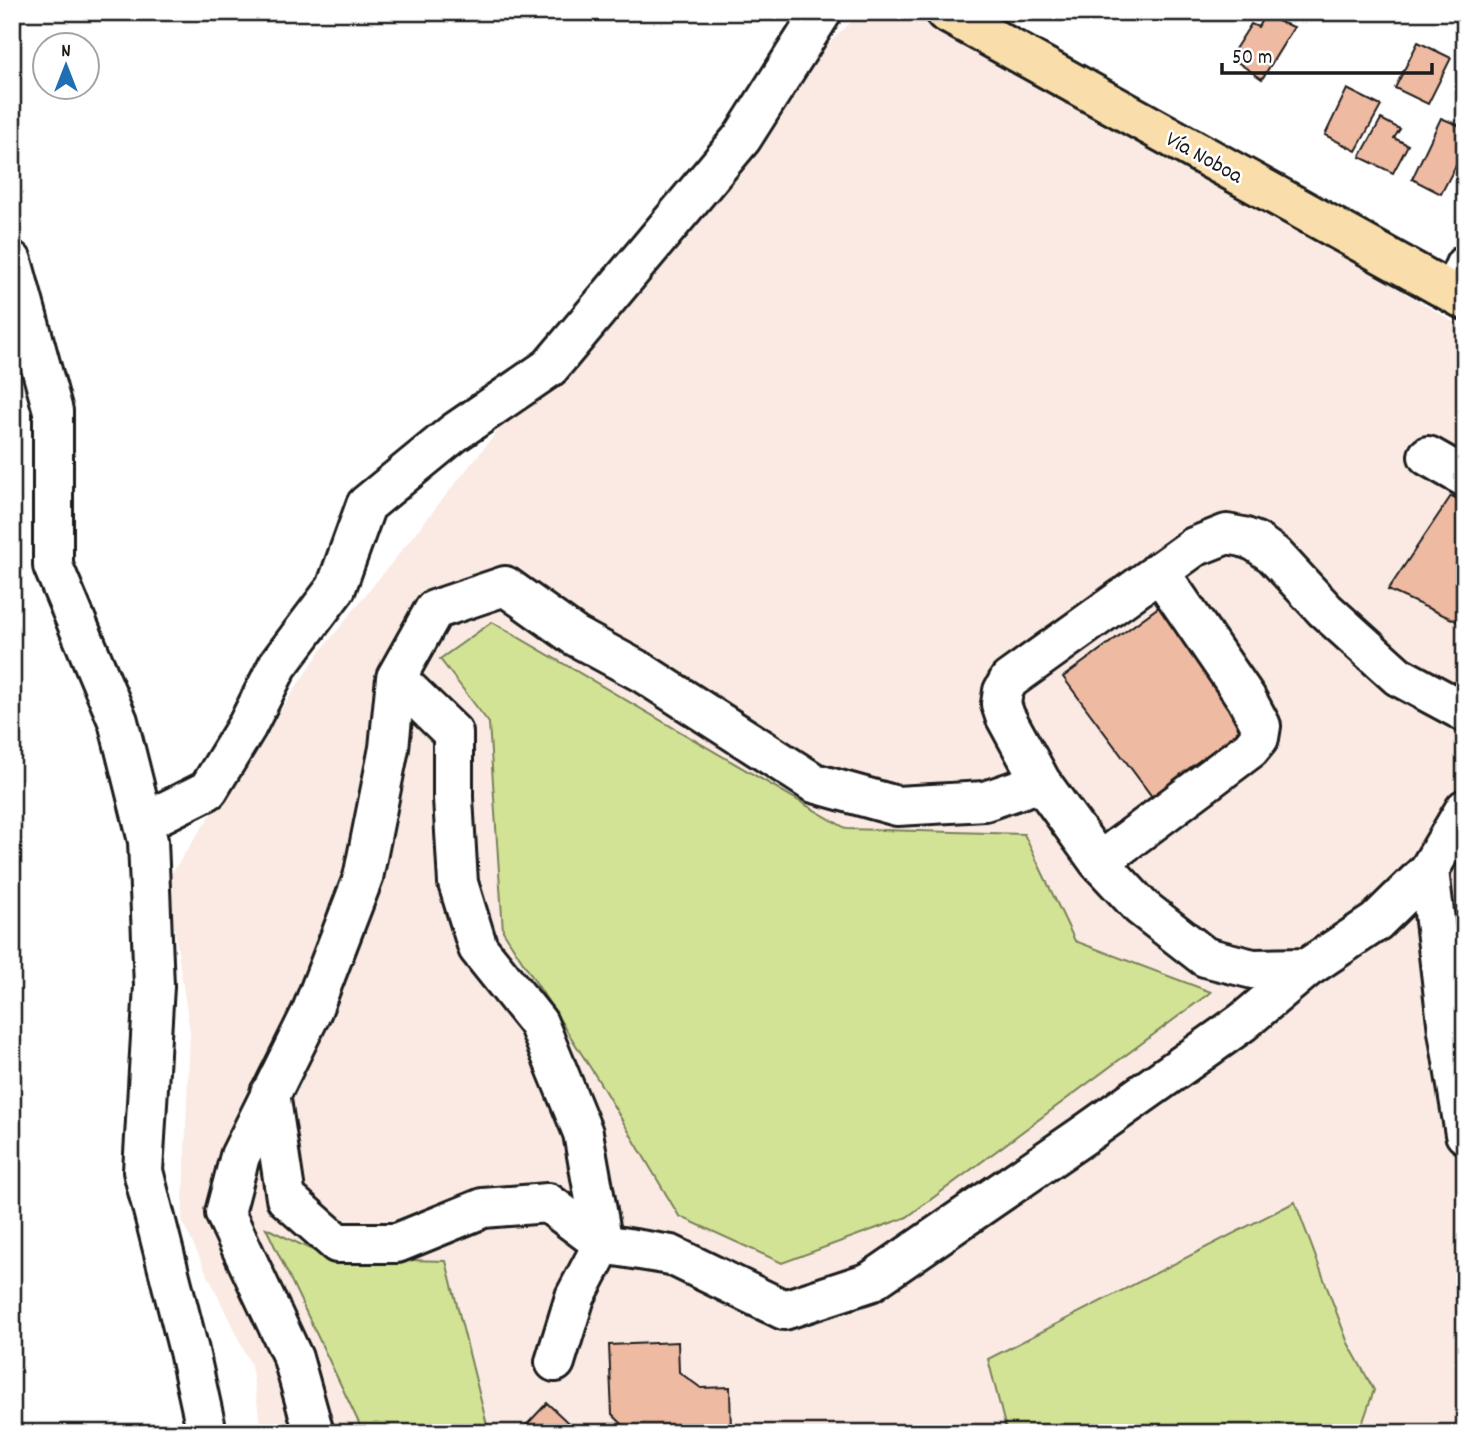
<svg xmlns="http://www.w3.org/2000/svg" width="1477" height="1445" viewBox="0 0 1477 1445" font-family="Dekko,sans-serif">
<style>
.built{fill:#faeae3}
.green{fill:#d3e396;stroke:#788059;stroke-width:2}
.building{fill:#efbaa2;stroke:#1c1c1c;stroke-width:2}
.lines{fill:none;stroke-linecap:round;stroke-linejoin:round}
.minor-casing{stroke:#1c1c1c;stroke-width:44}
.major-casing{stroke:#1c1c1c;stroke-width:44}
.minor{stroke:#fff;stroke-width:38}
.major{stroke:#f9deab;stroke-width:38}
.labels{text-anchor:middle;stroke-width:5;stroke-linejoin:round;paint-order:stroke}
.street-label{font-size:23px;fill:#1c1c1c;stroke:#fff}
</style>
<rect width="100%" height="100%" fill="#fff"/>
<filter id="ink" filterUnits="userSpaceOnUse"><feTurbulence type="fractalNoise" baseFrequency=".0143" numOctaves="2"/><feDisplacementMap in="SourceGraphic" scale="14" xChannelSelector="R" yChannelSelector="G"/><feConvolveMatrix kernelMatrix="1 2 1 2 8 2 1 2 1" color-interpolation-filters="sRGB"/></filter>
<g filter="url(#ink)">
<path class="built" d="M 862,12 L 941,12 L 1465,329 L 1465,1433 L 262,1433 L 251,1365 L 182,1221 L 190,1032 L 167,880 L 319,653 L 533,387 L 793,77 Z"/>
<path class="green" d="M 492,622 L 847,829 L 1024,834 L 1075,941 L 1211,992 L 907,1217 L 782,1263 L 679,1216 L 597,1078 L 503,931 L 489,723 L 440,659 Z
M 1295,1202 L 1348,1343 L 1374,1390 L 1359,1433 L 1007,1433 L 988,1359 Z
M 266,1228 L 329,1258 L 446,1261 L 489,1433 L 359,1433 L 359,1423 Z"/>
<path class="building" d="M 1266,12 L 1280,12 L 1282,13 L 1277,21 L 1294,27 L 1262,79 L 1230,57 L 1251,24 L 1258,27 Z
M 1418,42 L 1451,58 L 1428,104 L 1395,88 Z
M 1347,89 L 1381,106 L 1356,151 L 1325,135 Z
M 1441,118 L 1465,128 L 1465,148 L 1441,194 L 1412,179 Z
M 1381,119 L 1400,129 L 1394,138 L 1408,145 L 1393,173 L 1360,157 Z
M 1451,496 L 1465,502 L 1465,625 L 1388,590 Z
M 1167,601 L 1260,726 L 1156,802 L 1063,677 Z
M 678,1342 L 679,1372 L 701,1388 L 730,1387 L 731,1433 L 631,1433 L 612,1414 L 609,1345 Z
M 547,1403 L 579,1433 L 519,1433 Z"/>
<g class="lines">
<defs>
<path id="minor" d="M 12,261 L 53,411 L 53,566 L 118,721 L 148,841 L 154,986 L 143,1171 L 189,1351 L 207,1433
M 1453,293 L 1465,265
M 1428,456 L 1465,477
M 396,678 L 453,733 L 453,798 L 458,883 L 478,948 L 538,1023 L 583,1133 L 603,1244
M 144,822 L 208,790 L 247,726 L 278,665 L 336,588 L 366,505 L 454,433 L 550,367 L 742,138 L 822,12
M 1099,862 L 1250,749 L 1259,738 L 1261,726 L 1246,698 L 1159,571
M 1429,870 L 1448,1031 L 1465,1134
M 1307,968 L 1253,969 L 1205,957 L 1141,907 L 1099,862 L 1041,782 L 1005,716 L 1001,704 L 1003,691 L 1009,680 L 1194,547 L 1227,534 L 1243,537 L 1256,542 L 1274,555 L 1325,610 L 1398,676 L 1465,712
M 270,1093 L 286,1198 L 337,1243 L 397,1243 L 483,1208 L 548,1203 L 603,1244
M 555,1362 L 575,1297 L 603,1244 L 671,1255 L 784,1310 L 870,1282 L 1081,1137 L 1243,1022 L 1307,968 L 1376,922 L 1429,870 L 1465,809
M 314,1433 L 293,1358 L 225,1213 L 240,1156 L 311,1013 L 363,878 L 389,748 L 396,678 L 434,610 L 505,586 L 575,636 L 643,673 L 814,783 L 897,806 L 985,801 L 1041,782"/>
<path id="major" d="M 945,12 L 1465,300"/>
</defs>
<use href="#minor" class="minor-casing"/>
<use href="#major" class="major-casing"/>
<use href="#minor" class="minor"/>
<use href="#major" class="major"/>
</g>
</g>
<g class="labels">
<g class="street-label">
<text transform="translate(1205 156) rotate(29)" y="8">Vía Noboa</text>
</g>
</g>
<rect width="1477" height="1445" fill="none" stroke="#fff" stroke-width="42"/>
<rect x="21" y="21" width="1435" height="1403" fill="none" stroke="#1c1c1c" stroke-width="2.5" filter="url(#ink)"/>
<g transform="translate(66 66)"><circle r="33" fill="#ffffff" stroke="#a4a4a4" stroke-width="2"/>
<path d="M0-5L12 26L0 18L-12 26Z" fill="#1f6fb2"/>
<text y="-10" font-size="19" font-weight="bold" text-anchor="middle" fill="#1c1c1c">N</text>
</g>
<path d="M1222 63v10h210v-10" fill="none" stroke="#1c1c1c" stroke-width="3.5"/>
<text x="1232" y="63" font-size="21" fill="#1c1c1c" stroke="#ffffff" stroke-width="5" paint-order="stroke">50 m</text>
</svg>
